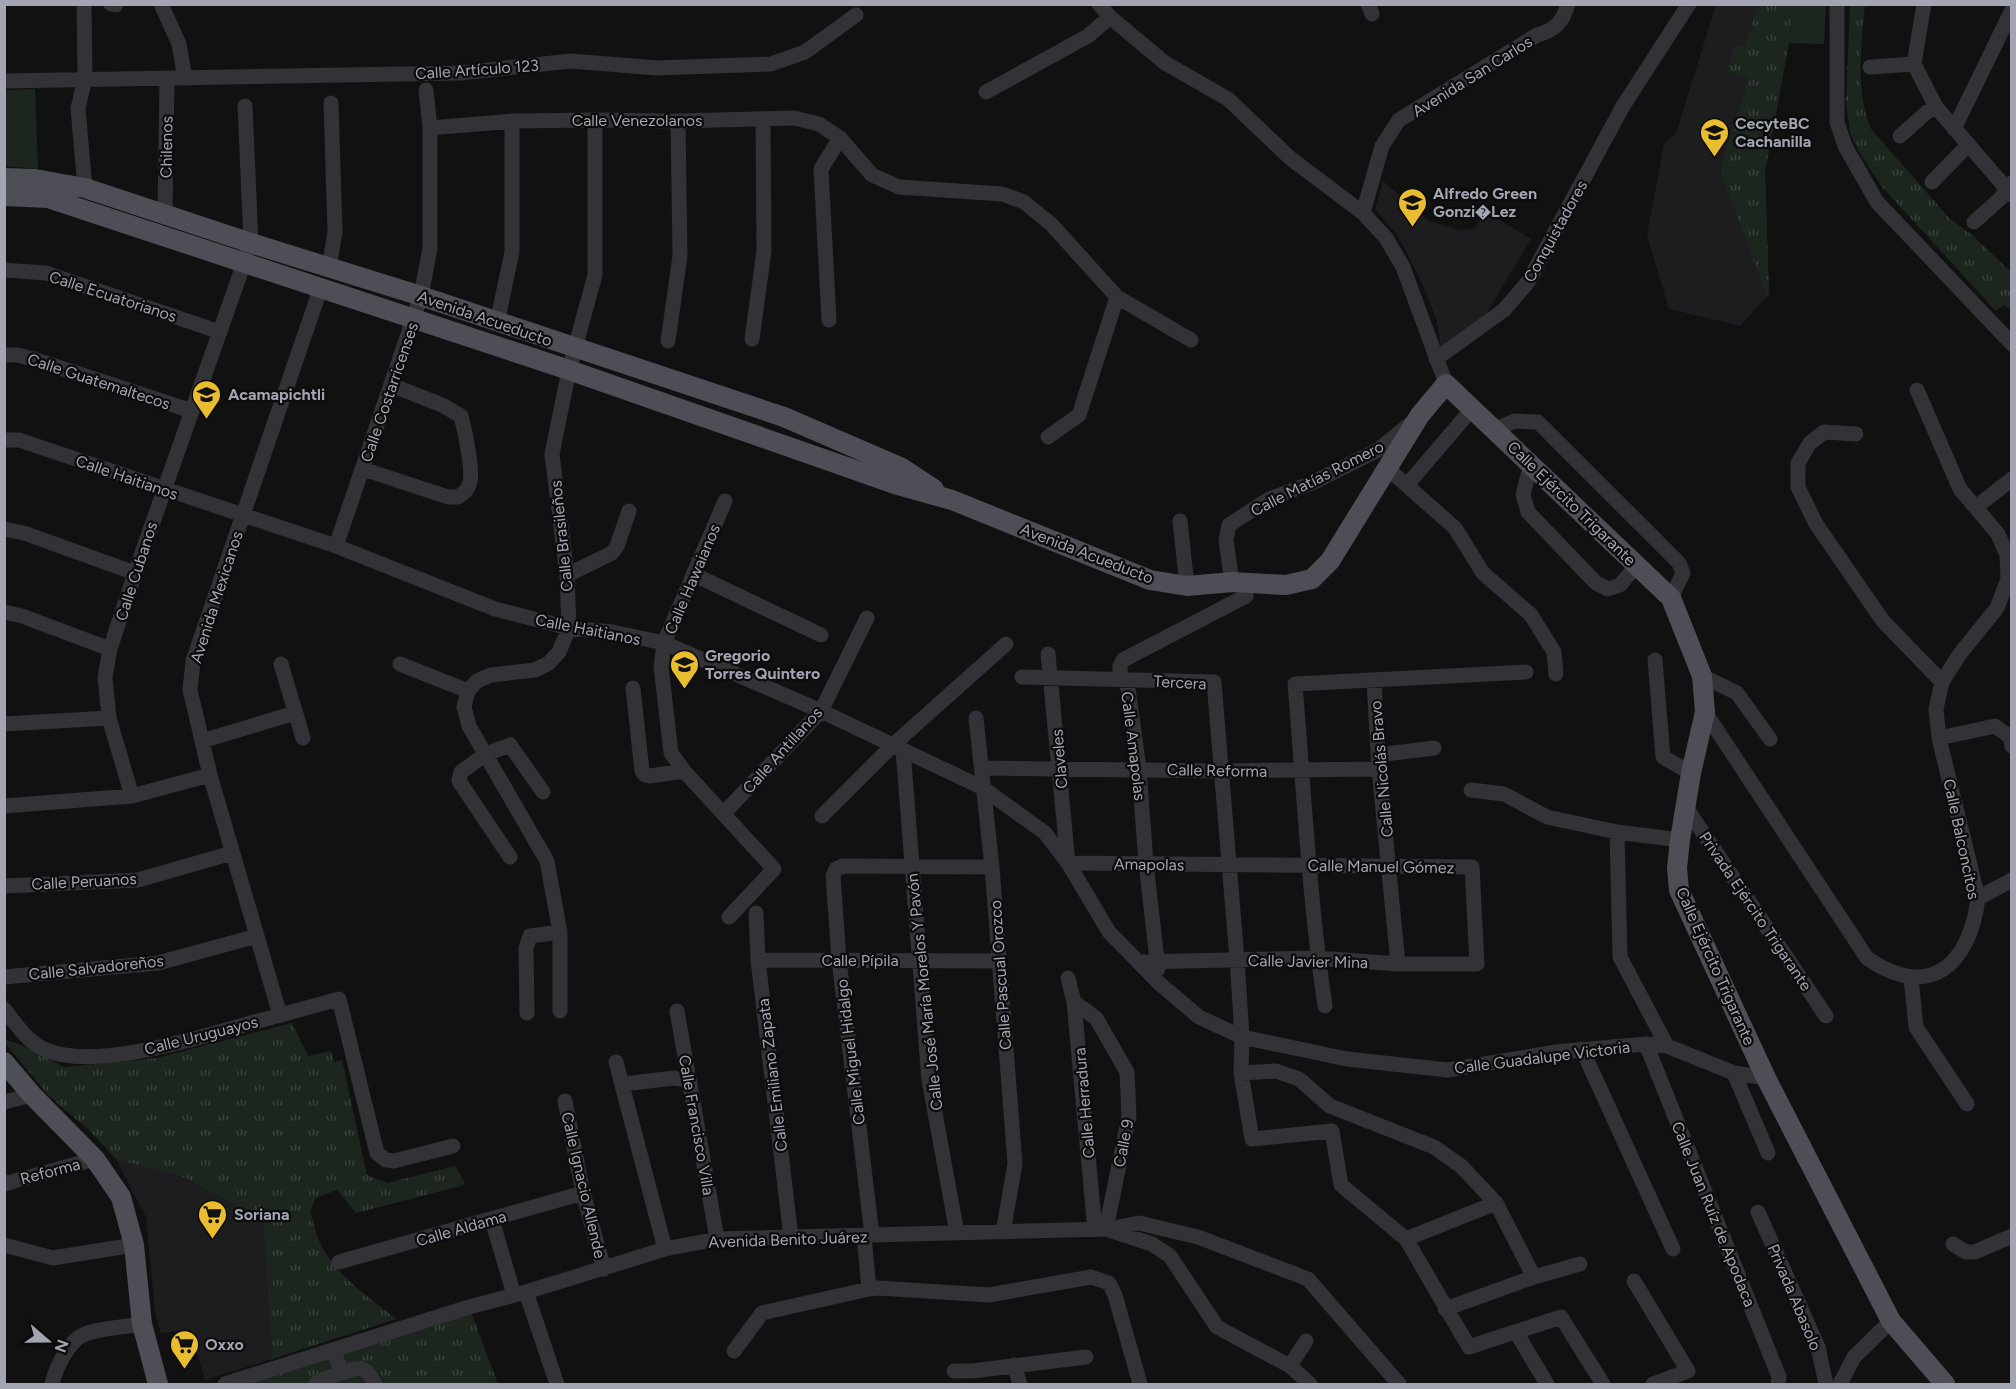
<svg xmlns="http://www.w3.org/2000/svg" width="2016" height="1389" viewBox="0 0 2016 1389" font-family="Figtree,sans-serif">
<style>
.built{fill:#1d1d1f}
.grass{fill:url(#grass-tufts)}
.green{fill:#1d251f}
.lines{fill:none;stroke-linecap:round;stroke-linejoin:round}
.minor{stroke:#323237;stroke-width:15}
.major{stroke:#4e4f56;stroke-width:20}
.labels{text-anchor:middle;stroke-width:4.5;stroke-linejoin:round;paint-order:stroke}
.street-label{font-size:16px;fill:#a3a6b2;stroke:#0c0c0d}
.poi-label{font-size:16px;font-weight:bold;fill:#a3a6b2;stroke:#0c0c0d;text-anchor:start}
</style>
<defs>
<pattern id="grass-tufts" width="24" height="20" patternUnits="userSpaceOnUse" patternTransform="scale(1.5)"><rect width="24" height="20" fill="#1d251f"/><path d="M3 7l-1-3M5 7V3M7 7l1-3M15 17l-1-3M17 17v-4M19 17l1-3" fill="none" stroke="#3b423d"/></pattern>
</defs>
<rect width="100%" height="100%" fill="#111112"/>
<path class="built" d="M 1716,5 L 1793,5 L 1789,43 L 1765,172 L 1769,294 L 1740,326 L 1669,309 L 1647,235 L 1664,144 L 1676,133 Z
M 1383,181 L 1429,221 L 1460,230 L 1470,229 L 1476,227 L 1485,211 L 1531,239 L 1483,319 L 1441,349 L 1437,321 L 1422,283 L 1397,234 L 1375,209 Z
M 116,1159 L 186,1178 L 263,1221 L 272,1359 L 205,1380 L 190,1330 L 161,1333 L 155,1312 L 146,1217 Z"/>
<path class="grass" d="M 1758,5 L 1793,5 L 1789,43 L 1765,172 L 1769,294 L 1767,297 L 1722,175 L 1722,163 L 1749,79 L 1727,71 L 1735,44 L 1745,47 Z
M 1850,5 L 1865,5 C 1861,46 1855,89 1871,129 L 1950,219 L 1971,234 L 2011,272 L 2011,310 L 2004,305 L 1996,311 L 1882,187 L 1859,152 L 1850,133 L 1846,103 Z
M 292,1023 L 308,1056 L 331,1051 L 334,1062 L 342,1060 L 367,1175 L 387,1183 L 455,1166 L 465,1183 L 461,1186 L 356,1213 L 337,1190 L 316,1198 L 310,1211 C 314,1223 316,1236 322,1247 C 339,1278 369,1297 396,1319 L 272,1359 L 263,1221 L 186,1178 L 116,1159 L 90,1131 L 49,1096 L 5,1043 L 4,1039 L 34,1050 L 64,1067 L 157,1058 Z
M 469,1307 L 498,1384 L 225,1384 Z"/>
<path class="green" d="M 1793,5 L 1826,5 L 1824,44 L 1789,43 Z
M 35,89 L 38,169 L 5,166 L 5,90 Z"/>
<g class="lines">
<path class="minor" d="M 84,4 L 85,79 L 78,108 L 85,188
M 111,4 L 116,5
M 161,4 L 179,44 L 185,78
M 1099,4 L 1110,17 L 1165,63 L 1228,99 L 1290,158 L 1363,213 L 1386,238 L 1403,267 L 1446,384
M 1368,4 L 1372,14
M 1837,4 L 1837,122 L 1845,146 L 1877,202 L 2012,344
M 1924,4 L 1914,64 L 1936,107 L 2012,195
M 1870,67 L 1914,64
M 4,81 L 460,73 L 571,61 L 657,68 L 771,64 L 805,52 L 856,15
M 986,92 L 1088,36 L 1110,17
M 430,128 L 512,121 L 595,120 L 678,121 L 794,118 L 819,124 L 840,138 L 872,175 L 899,187 L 1002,194 L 1024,202 L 1051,224 L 1117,297 L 1191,340
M 1954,129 L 2012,10
M 1900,136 L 1927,112 L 1936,107
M 1932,182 L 1968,145
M 1363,213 L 1382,146 L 1399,120 L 1537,35 C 1555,30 1563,22 1568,4
M 165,214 L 167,80
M 1974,222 L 2001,198 L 2011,183
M 329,268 L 335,232 L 331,103
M 4,270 L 46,273 L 220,332
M 829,320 L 821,169 L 840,138
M 497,323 L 512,252 L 512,121
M 752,339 L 764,251 L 763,119
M 668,341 L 680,256 L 678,121
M 4,355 L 17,355 L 33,359 L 192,411
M 1436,359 L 1504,310 L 1528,282 L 1623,106 L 1689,4
M 1495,429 L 1515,421 L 1538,422 L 1679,563 L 1683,573 L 1671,598
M 1856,434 L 1824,432 L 1810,443 L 1798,463 L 1798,487 L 1816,524 L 1883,621 L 1942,682
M 1048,437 L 1079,415 L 1117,297
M 4,440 L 19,440 L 336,546 L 495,609 L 569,628 L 612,632 L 664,643 L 821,711 L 983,788 L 1045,833 L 1068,863 L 1109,932 L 1160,984 L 1199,1017 L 1242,1037 L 1347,1059 L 1448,1070 L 1556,1052 L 1646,1044 L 1667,1046 L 1734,1073 L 1766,1078
M 1531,463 L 1523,495 L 1528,512 L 1596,583 L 1608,589 L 1620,585 L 1637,565
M 1386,467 L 1455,528 L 1483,573 L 1531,615 L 1554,652 L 1556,674
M 363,469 L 448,497 L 458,497 C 464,493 468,490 470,482 C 473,469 465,431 461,416 L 442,405 L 391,385
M 1407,485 L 1472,409
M 725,501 L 664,643 L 661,667 L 671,753 L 684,771 L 774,869 L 729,917
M 1976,507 L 2012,479
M 1180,521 L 1187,586
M 4,529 L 24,533 L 135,573
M 336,546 L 421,296 L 430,248 L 430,128 L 426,90
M 693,574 L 821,635
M 567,575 L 612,553 L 617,546 L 629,511
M 1232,582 L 1226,540 L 1229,525 L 1269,499 L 1312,483 L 1378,450 L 1411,423
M 4,612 L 22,616 L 110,649
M 1048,654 L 1068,863
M 1655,660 L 1663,757 L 1691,773
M 281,664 L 303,738
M 400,664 L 468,691
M 1702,676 L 1737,693 L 1770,739
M 1022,677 L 1214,682 L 1237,959 L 1242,1037 L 1241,1073 L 1252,1139 L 1332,1131 L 1341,1185 L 1406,1239 L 1469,1347 L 1561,1317 L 1603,1384
M 1374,681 L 1379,769 L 1398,964
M 633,688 L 642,771 L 645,775 L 650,776 L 684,771
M 1705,712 L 1867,958 C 1930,1002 1970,964 1978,898 L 1939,738 L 1936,709 L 1942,682 L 1959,655 L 1997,608 L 2008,579 L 2007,555 L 1998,534 L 1960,489 L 1917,390
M 976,718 L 992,867 L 1015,1164 L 1003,1232
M 4,724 L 109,718
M 1939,738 L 1995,726 L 2010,737 L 2012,746
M 202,741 L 295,713
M 903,750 L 929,1080 L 957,1233
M 1378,755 L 1434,748
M 982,768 L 1220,771 L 1379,769
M 1471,790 L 1504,794 L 1547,817 L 1617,832 L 1680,840
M 132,796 L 109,718 L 105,677 L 110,649 L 135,573 L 251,243 L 245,106
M 4,806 L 132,796 L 210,775
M 1685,806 L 1826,1016
M 724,813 L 821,711 L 867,618
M 822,816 L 893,745 L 1006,644
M 1617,832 L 1620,957 L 1667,1046
M 510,857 L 459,781 L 461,772 L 486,754 L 510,745 L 543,792
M 1068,863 L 1472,867 L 1477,964 L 1398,964 L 1318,958 L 1139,962
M 4,886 L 138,880 L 232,853
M 1978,898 L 2012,880
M 756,913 L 758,960 L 791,1237
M 758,960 L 999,961
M 1158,969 L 1146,863 L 1139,769 L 1128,688 L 1120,672 L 1120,666 L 1123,660 L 1246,596 L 1246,583
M 4,977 L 158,963 L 257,936
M 1068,978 L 1074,1002 L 1095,1230
M 1911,978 L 1916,1027 L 1967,1104
M 1074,1002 L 1096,1018 L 1127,1072 L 1129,1116 L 1106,1229
M 1325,1006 C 1309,899 1304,792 1295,684 L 1526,672
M 4,1009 C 17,1025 27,1042 46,1050 C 95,1071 201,1037 251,1023 C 281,1015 310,1007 339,999 L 377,1153 L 386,1160 L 394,1161 L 453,1146
M 560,1011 L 560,932 L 547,861 L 469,726 L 464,707 L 468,691 L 477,681 L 491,675 L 535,670 L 549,663 L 559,652 L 569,628 L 567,575 L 552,454 L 569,370 L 595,275 L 595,120
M 677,1011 L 717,1239
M 527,1013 L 526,948 L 530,936 L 560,932
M 280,1015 L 210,775 L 190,690 L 193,661 L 321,287
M 1646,1044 L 1779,1377 L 1778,1384
M 1582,1049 L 1673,1249
M 616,1062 L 665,1249
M 1241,1073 L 1276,1071 L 1299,1079 L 1330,1106 L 1434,1147 L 1461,1166 L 1496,1203 L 1534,1277
M 1734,1073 L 1768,1153
M 623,1084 L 674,1078 L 690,1081
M 565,1101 L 583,1193 L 604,1269
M 4,1102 L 32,1095
M 4,1184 L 95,1159
M 1758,1212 L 1818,1347 L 1826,1384
M 492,1220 L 514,1295
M 1109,1229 L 1139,1223 L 1198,1237 L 1308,1279 L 1399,1384
M 872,1235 L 839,960 L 833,876 L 836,869 L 843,866 L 992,867
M 864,1236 L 869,1289
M 1406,1239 L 1496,1203
M 1953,1244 L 1966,1252 L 1975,1252 L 2012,1236
M 4,1245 L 53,1258 L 134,1245
M 339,1262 L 583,1193
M 1634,1281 L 1688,1371 L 1653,1384
M 526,1292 L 557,1384
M 1445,1309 L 1534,1277 L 1580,1264
M 1516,1332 L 1547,1384
M 334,1350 L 341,1373 C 361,1367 365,1364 375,1384
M 734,1351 L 762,1313 L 869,1289 L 878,1288 L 989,1295 L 1091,1277 L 1109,1283 L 1115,1295 L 1140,1384
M 1014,1365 L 1020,1384
M 1290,1366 L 1306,1341
M 954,1371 L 972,1371 L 1086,1357
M 52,1384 C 56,1368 68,1341 85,1334 C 101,1328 125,1327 142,1324
M 225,1384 L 469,1307 L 526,1292 L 665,1249 L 717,1239 L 1106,1229 L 1152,1244 L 1170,1256 L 1217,1327 L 1290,1366 L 1310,1384
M 315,1384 L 319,1381 L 341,1373
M 1840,1384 L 1854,1357 L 1891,1321"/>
<path class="major" d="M 4,178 L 35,179 L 85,188 L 251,243 L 421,296 L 784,417 L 902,468 L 934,489
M 4,196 L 48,198 L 569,370 L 895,484 L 952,500 L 1150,580 L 1187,586 L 1232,582 L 1286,585 L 1312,579 L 1330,561 L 1420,415 L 1446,384 L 1671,598 L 1702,676 L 1705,712 L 1691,773 L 1680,840 L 1677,868 L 1679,890 L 1766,1078 L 1891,1321 L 1945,1384
M 4,1062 L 32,1095 L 95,1159 L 121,1197 L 134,1245 L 142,1324 L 158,1384"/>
</g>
<defs>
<symbol id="school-pin" viewBox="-11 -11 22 30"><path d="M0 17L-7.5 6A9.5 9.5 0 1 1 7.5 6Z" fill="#eabd31" stroke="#0c0c0d"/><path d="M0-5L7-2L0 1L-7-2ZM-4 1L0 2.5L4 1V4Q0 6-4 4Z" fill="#111"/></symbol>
<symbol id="supermarket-pin" viewBox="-11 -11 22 30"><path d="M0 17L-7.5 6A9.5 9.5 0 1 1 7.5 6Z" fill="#eabd31" stroke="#0c0c0d"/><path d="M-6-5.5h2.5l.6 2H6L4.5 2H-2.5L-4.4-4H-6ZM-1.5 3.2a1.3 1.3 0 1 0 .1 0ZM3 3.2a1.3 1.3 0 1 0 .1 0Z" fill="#111"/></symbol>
</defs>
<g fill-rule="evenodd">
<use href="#school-pin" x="1698" y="116" width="33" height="45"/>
<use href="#school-pin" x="1396" y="186" width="33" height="45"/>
<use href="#school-pin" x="190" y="378" width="33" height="45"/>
<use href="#school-pin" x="668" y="648" width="33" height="45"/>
<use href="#supermarket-pin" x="196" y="1198" width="33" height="45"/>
<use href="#supermarket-pin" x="168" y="1328" width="33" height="45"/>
</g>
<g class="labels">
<g class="street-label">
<text transform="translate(477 69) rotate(-4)" y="6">Calle Artículo 123</text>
<text transform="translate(1472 76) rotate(-32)" y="6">Avenida San Carlos</text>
<text x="637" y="126">Calle Venezolanos</text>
<text transform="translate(166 147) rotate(-89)" y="6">Chilenos</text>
<text transform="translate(1555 231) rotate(-61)" y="6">Conquistadores</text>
<text transform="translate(113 296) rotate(18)" y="6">Calle Ecuatorianos</text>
<text transform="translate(485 318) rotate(19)" y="6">Avenida Acueducto</text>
<text transform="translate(99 381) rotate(18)" y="6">Calle Guatemaltecos</text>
<text transform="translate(389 392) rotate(-71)" y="6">Calle Costarricenses</text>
<text transform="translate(127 477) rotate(19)" y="6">Calle Haitianos</text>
<text transform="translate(1317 478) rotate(-27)" y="6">Calle Matías Romero</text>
<text transform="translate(1572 503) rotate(44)" y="6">Calle Ejército Trigarante</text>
<text transform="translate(561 536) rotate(-96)" y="6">Calle Brasileños</text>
<text transform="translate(1087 553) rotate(21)" y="6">Avenida Acueducto</text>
<text transform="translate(136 571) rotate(-72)" y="6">Calle Cubanos</text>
<text transform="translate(692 579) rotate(-67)" y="6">Calle Hawaianos</text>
<text transform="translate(216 597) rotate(-72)" y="6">Avenida Mexicanos</text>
<text transform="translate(588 629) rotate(11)" y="6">Calle Haitianos</text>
<text transform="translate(1180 682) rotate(3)" y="6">Tercera</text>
<text transform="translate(1134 746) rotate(83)" y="6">Calle Amapolas</text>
<text transform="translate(782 750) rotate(-48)" y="6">Calle Antillanos</text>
<text transform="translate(1059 759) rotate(-95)" y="6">Claveles</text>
<text transform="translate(1381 769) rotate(-95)" y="6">Calle Nicolás Bravo</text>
<text transform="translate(1217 770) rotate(1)" y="6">Calle Reforma</text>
<text transform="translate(1962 839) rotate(78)" y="6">Calle Balconcitos</text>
<text transform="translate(1149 864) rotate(1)" y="6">Amapolas</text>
<text transform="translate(1381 866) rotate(1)" y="6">Calle Manuel Gómez</text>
<text transform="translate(84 881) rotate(-3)" y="6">Calle Peruanos</text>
<text transform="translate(1756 911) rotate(56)" y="6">Privada Ejército Trigarante</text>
<text x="860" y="966">Calle Pípila</text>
<text transform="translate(1308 961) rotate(1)" y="6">Calle Javier Mina</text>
<text transform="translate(1716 966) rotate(66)" y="6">Calle Ejército Trigarante</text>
<text transform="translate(96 967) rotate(-6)" y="6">Calle Salvadoreños</text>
<text transform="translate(1000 975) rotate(-94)" y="6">Calle Pascual Orozco</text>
<text transform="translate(924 992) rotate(-96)" y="6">Calle José María Morelos Y Pavón</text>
<text transform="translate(201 1035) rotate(-14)" y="6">Calle Uruguayos</text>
<text transform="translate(850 1052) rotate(-97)" y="6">Calle Miguel Hidalgo</text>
<text transform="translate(1542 1057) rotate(-7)" y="6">Calle Guadalupe Victoria</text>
<text transform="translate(772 1075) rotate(-97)" y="6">Calle Emiliano Zapata</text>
<text transform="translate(1084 1103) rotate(-95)" y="6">Calle Herradura</text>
<text transform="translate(697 1125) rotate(80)" y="6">Calle Francisco Villa</text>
<text transform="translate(1123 1143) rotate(-79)" y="6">Calle 9</text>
<text transform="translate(50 1171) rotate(-15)" y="6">Reforma</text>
<text transform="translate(584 1185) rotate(77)" y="6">Calle Ignacio Allende</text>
<text transform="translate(1714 1214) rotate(68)" y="6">Calle Juan Ruíz de Apodaca</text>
<text transform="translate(461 1228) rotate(-16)" y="6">Calle Aldama</text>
<text transform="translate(788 1239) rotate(-2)" y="6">Avenida Benito Juárez</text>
<text transform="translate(1795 1297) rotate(67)" y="6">Privada Abasolo</text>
</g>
<g class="poi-label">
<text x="1735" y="129">CecyteBC<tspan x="1735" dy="18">Cachanilla</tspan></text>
<text x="1433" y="199">Alfredo Green<tspan x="1433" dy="18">Gonzi�Lez</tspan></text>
<text x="228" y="400">Acamapichtli</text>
<text x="705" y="661">Gregorio<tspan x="705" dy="18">Torres Quintero</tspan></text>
<text x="234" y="1220">Soriana</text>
<text x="205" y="1350">Oxxo</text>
</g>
</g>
<rect width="2016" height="1389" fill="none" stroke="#a3a6b2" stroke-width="12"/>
<g transform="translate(48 1341) rotate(110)" stroke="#0c0c0d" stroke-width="4.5" paint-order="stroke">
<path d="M0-4.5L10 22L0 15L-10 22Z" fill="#a3a6b2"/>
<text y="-9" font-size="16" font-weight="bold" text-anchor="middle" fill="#a3a6b2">N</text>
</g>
</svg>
